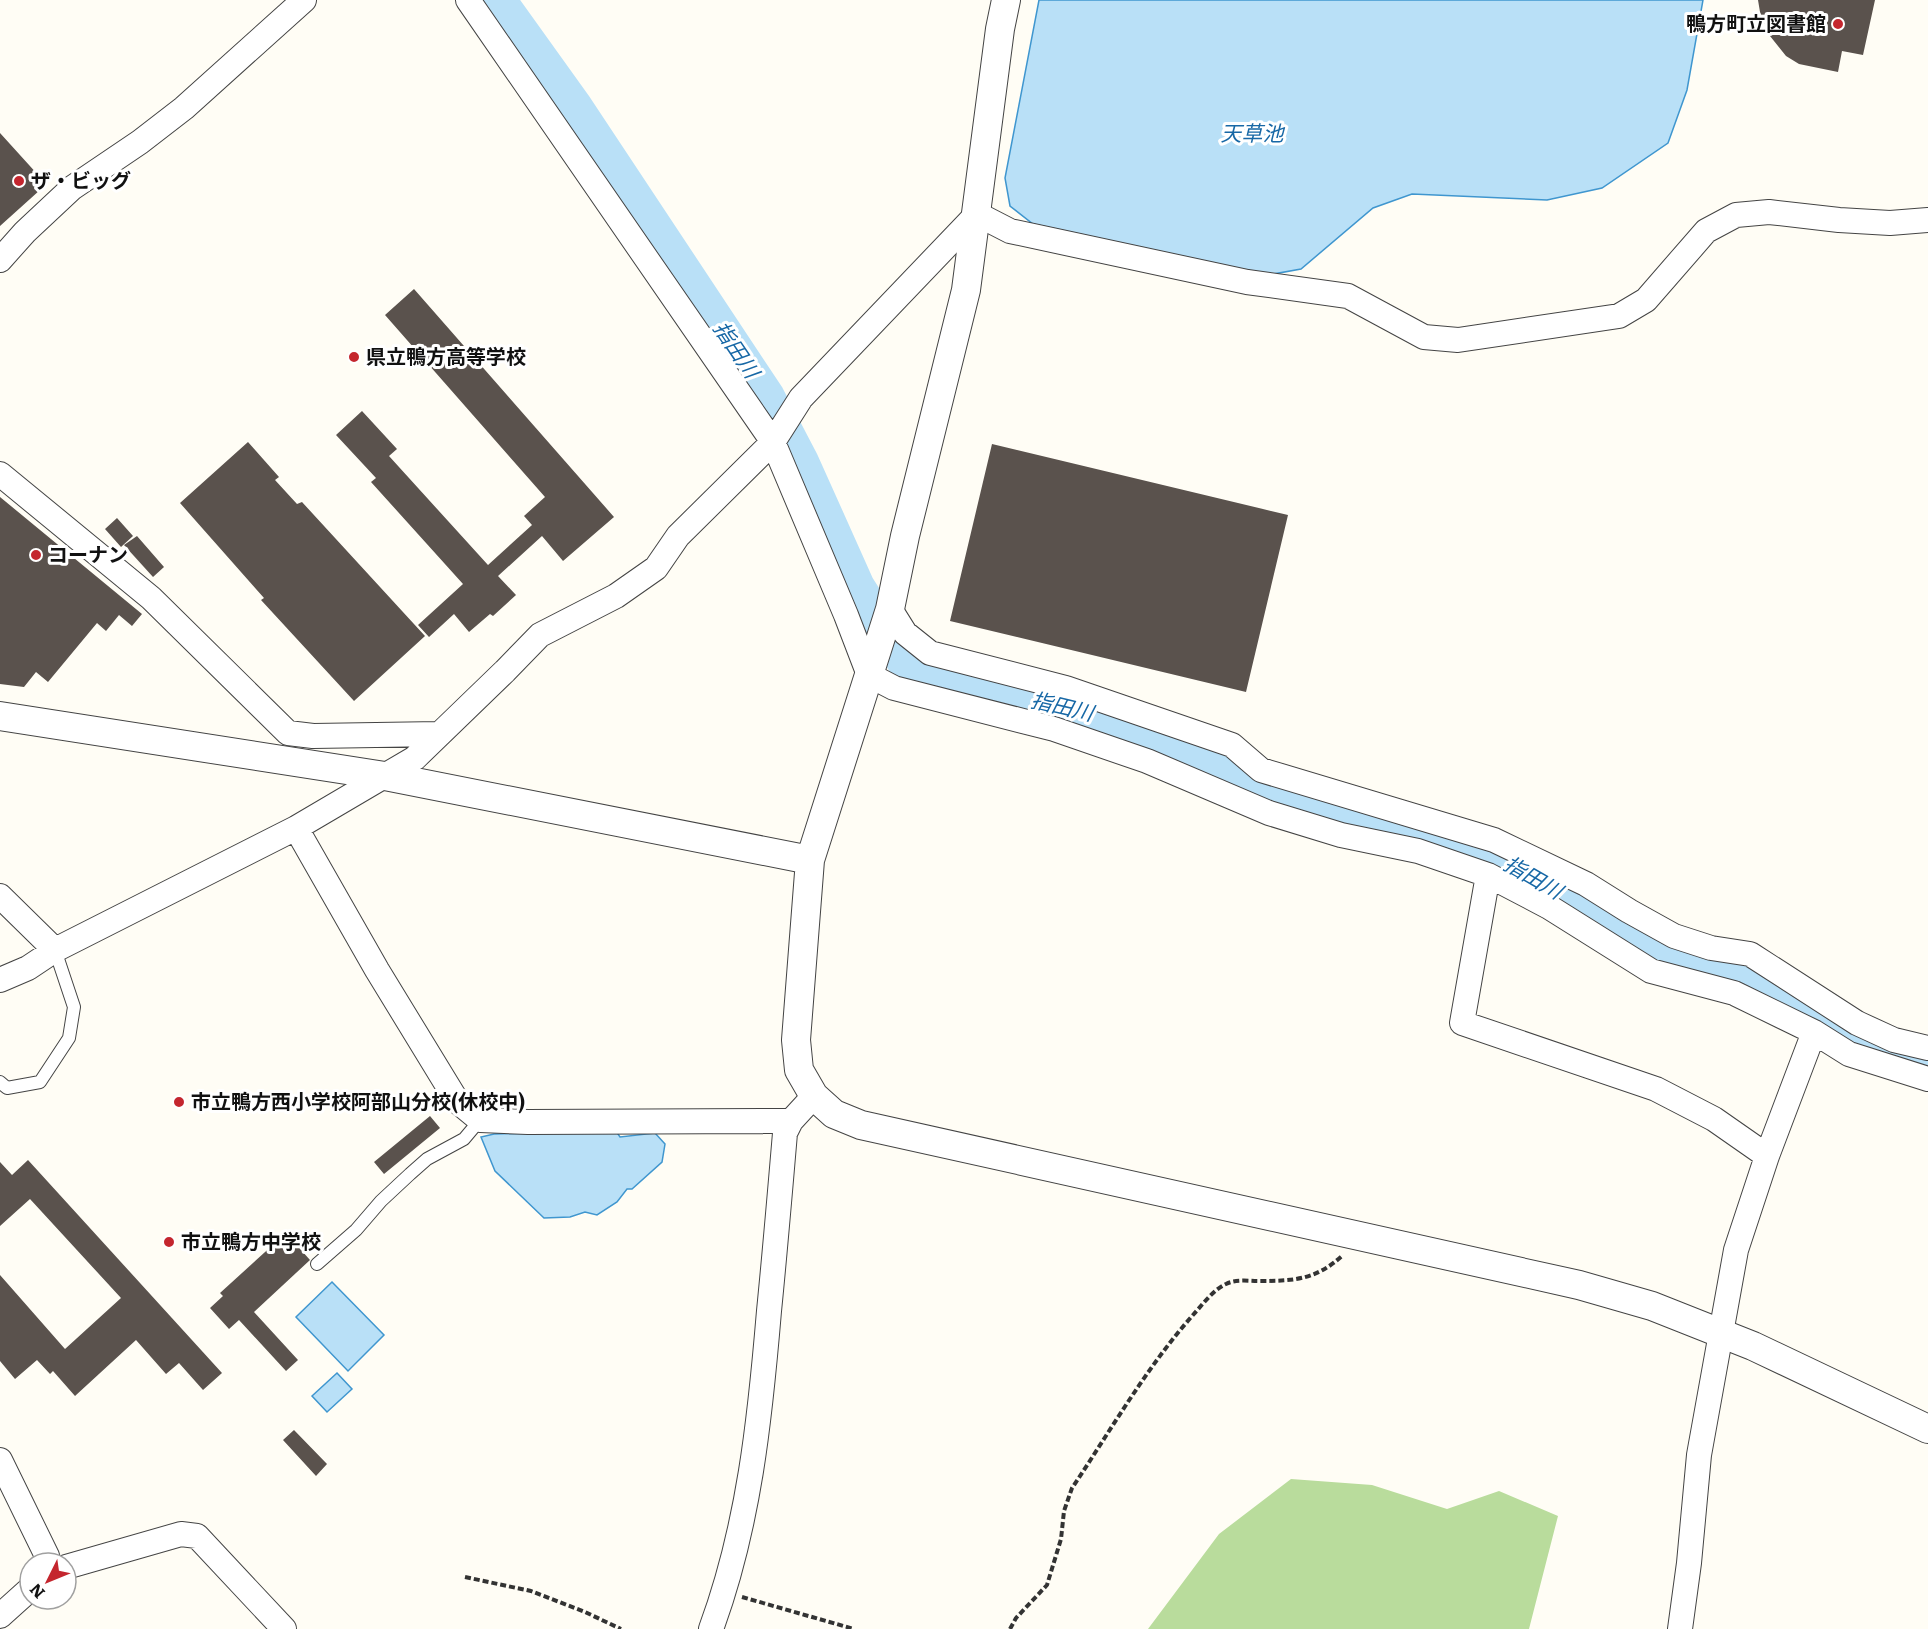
<svg xmlns="http://www.w3.org/2000/svg" width="1928" height="1629" viewBox="0 0 1928 1629" font-family="Literata,'Noto Sans JP',serif">
<style>
.forest{fill:#b9dc9c}
.water{fill:#b9e0f7;stroke:#3f96cf;stroke-width:1.5}
.lines{fill:none;stroke-linecap:round;stroke-linejoin:round}
.river{stroke:#b9e0f7;stroke-width:36}
.building{fill:#5a524d}
.service-casing{stroke:#444;stroke-width:14}
.minor-casing{stroke:#444;stroke-width:26}
.tertiary-casing{stroke:#444;stroke-width:30}
.path{stroke:#333;stroke-width:4;stroke-dasharray:6 3;stroke-linecap:butt}
.service{stroke:#fff;stroke-width:12}
.minor{stroke:#fff;stroke-width:24}
.tertiary{stroke:#fff;stroke-width:28}
.poi-dot{fill:#c4262e;stroke:#fff;stroke-width:2}
.labels{text-anchor:middle;stroke-width:6;stroke-linejoin:round;paint-order:stroke}
.poi-label{font-size:20px;font-weight:bold;fill:#111;stroke:#fff;text-anchor:start}
.water-label{font-size:21px;font-style:italic;fill:#1768a6;stroke:#fff}
</style>
<rect width="100%" height="100%" fill="#fffdf5"/>
<path class="forest" d="M 1291,1479 L 1372,1485 L 1447,1509 L 1499,1491 L 1558,1516 L 1529,1629 L 1148,1629 L 1219,1534 Z"/>
<path class="water" d="M 1039,0 L 1703,0 L 1687,90 L 1668,143 L 1602,188 L 1547,200 L 1412,194 L 1373,208 L 1301,269 L 1268,275 L 1033,224 L 1010,206 L 1005,178 Z
M 616,1131 L 620,1137 L 655,1133 L 665,1144 L 662,1162 L 632,1189 L 627,1189 L 617,1202 L 597,1215 L 585,1212 L 570,1217 L 544,1218 L 495,1171 L 481,1137 L 494,1134 Z
M 332,1282 L 384,1335 L 348,1371 L 296,1317 Z
M 337,1373 L 352,1389 L 327,1412 L 312,1396 Z"/>
<g class="lines">
<path class="river" d="M 498,0 L 574,106 L 767,397 L 801,462 L 857,587 L 912,673 L 1100,715 L 1268,792 L 1414,830 L 1512,862 L 1658,955 L 1742,974 L 1858,1045 L 1928,1065"/>
</g>
<path class="building" d="M 1758,0 L 1875,0 L 1863,55 L 1842,51 L 1838,72 L 1799,64 L 1786,56 L 1770,36 L 1760,12 Z
M 0,133 L 39,176 L 35,185 L 40,190 L 0,226 Z
M 414,289 L 614,517 L 563,561 L 542,536 L 498,576 L 516,595 L 493,616 L 490,614 L 469,632 L 454,614 L 429,637 L 418,625 L 463,584 L 371,482 L 376,478 L 336,435 L 362,411 L 397,449 L 389,456 L 488,565 L 532,525 L 524,516 L 545,497 L 385,315 Z
M 248,442 L 279,477 L 275,480 L 297,504 L 302,502 L 425,636 L 354,701 L 261,600 L 264,598 L 180,503 Z
M 992,444 L 1288,515 L 1246,692 L 950,621 Z
M 0,497 L 142,614 L 132,626 L 119,615 L 106,631 L 97,623 L 48,682 L 36,672 L 24,687 L 0,684 Z
M 117,518 L 133,536 L 121,547 L 105,529 Z
M 137,536 L 164,567 L 153,577 L 124,545 Z
M 430,1116 L 440,1128 L 384,1174 L 374,1162 Z
M 28,1160 L 222,1373 L 203,1390 L 179,1363 L 166,1374 L 136,1340 L 75,1396 L 53,1371 L 50,1374 L 37,1360 L 15,1379 L 0,1361 L 0,1275 L 65,1349 L 121,1298 L 30,1199 L 0,1226 L 0,1162 L 12,1175 Z
M 286,1233 L 310,1260 L 254,1312 L 298,1360 L 286,1371 L 239,1320 L 229,1329 L 210,1308 L 223,1296 L 220,1293 Z
M 294,1430 L 327,1464 L 316,1476 L 283,1440 Z"/>
<g class="lines">
<defs>
<path id="service" d="M 0,1082 L 7,1088 L 40,1082 L 69,1038 L 74,1007 L 55,950
M 317,1264 L 356,1230 L 381,1201 L 410,1174 L 427,1159 L 464,1139 L 480,1120"/>
<path id="minor" d="M 468,0 L 773,442 L 846,615 L 869,675 L 894,688 L 1054,729 L 1147,761 L 1269,813 L 1341,835 L 1418,851 L 1488,875 L 1549,907 L 1651,971 L 1734,993 L 1814,1032 L 1849,1054 L 1928,1079
M 0,260 L 25,232 L 72,188 L 140,142 L 184,108 L 304,0
M 0,474 L 151,598 L 288,733 L 313,736 L 439,734
M 890,609 L 905,633 L 930,653 L 1066,688 L 1232,745 L 1261,770 L 1494,840 L 1586,884 L 1629,911 L 1674,936 L 1711,948 L 1750,954 L 1857,1023 L 1894,1040 L 1928,1048
M 296,828 L 377,970 L 457,1101 L 480,1120 L 528,1122 L 791,1121
M 1488,875 L 1462,1023 L 1656,1089 L 1714,1119 L 1767,1156
M 0,896 L 55,950
M 0,980 L 28,968 L 55,950 L 296,828 L 415,758 L 505,671 L 540,635 L 616,596 L 656,568 L 678,536 L 773,442 L 801,398 L 977,214 L 1010,231 L 1247,282 L 1348,296 L 1424,337 L 1458,340 L 1619,316 L 1646,300 L 1706,231 L 1736,215 L 1769,212 L 1839,220 L 1890,223 L 1928,220
M 0,1460 L 47,1556 L 49,1563
M 66,1567 L 181,1534 L 197,1536 L 284,1629
M 0,1616 L 30,1589
M 711,1629 C 749,1526 760,1419 769,1311 C 775,1251 780,1192 785,1133 L 791,1121 L 814,1096
M 1680,1629 L 1689,1563 L 1699,1455 L 1736,1250 L 1767,1156 L 1814,1032"/>
<path id="tertiary" d="M 1006,0 L 1000,29 L 966,290 L 905,536 L 890,609 L 810,860 L 796,1040 L 799,1070 L 814,1096 L 834,1114 L 861,1125 L 1579,1285 L 1652,1306 L 1753,1346 L 1928,1429
M 0,716 L 385,776 L 810,860"/>
</defs>
<use href="#service" class="service-casing"/>
<use href="#minor" class="minor-casing"/>
<use href="#tertiary" class="tertiary-casing"/>
<path class="path" d="M 465,1577 L 531,1591 L 585,1612 L 621,1629
M 742,1597 L 854,1629
M 1010,1629 L 1016,1618 L 1047,1585 L 1061,1539 L 1064,1511 L 1072,1488 C 1111,1430 1146,1368 1193,1315 C 1203,1304 1213,1290 1226,1284 C 1236,1279 1248,1281 1258,1281 C 1294,1281 1316,1280 1343,1255"/>
<use href="#service" class="service"/>
<use href="#minor" class="minor"/>
<use href="#tertiary" class="tertiary"/>
</g>
<g class="poi-dot">
<circle cx="1838" cy="24" r="6"/>
<circle cx="19" cy="181" r="6"/>
<circle cx="354" cy="357" r="6"/>
<circle cx="36" cy="555" r="6"/>
<circle cx="179" cy="1102" r="6"/>
<circle cx="169" cy="1242" r="6"/>
</g>
<g class="labels">
<g class="poi-label">
<text x="1826" y="31" text-anchor="end">鴨方町立図書館</text>
<text x="31" y="188">ザ・ビッグ</text>
<text x="366" y="364">県立鴨方高等学校</text>
<text x="48" y="562">コーナン</text>
<text x="191" y="1109">市立鴨方西小学校阿部山分校(休校中)</text>
<text x="181" y="1249">市立鴨方中学校</text>
</g>
<g class="water-label">
<text x="1252" y="141">天草池</text>
<text transform="translate(736 350) rotate(56)" y="7">指田川</text>
<text transform="translate(1062 707) rotate(13)" y="7">指田川</text>
<text transform="translate(1533 878) rotate(30)" y="7">指田川</text>
</g>
</g>
<g transform="translate(48 1581) rotate(227)"><circle r="28" fill="#ffffff" stroke="#a0a0a0" stroke-width="1.5"/>
<path d="M0-4.5L10 22L0 15L-10 22Z" fill="#c4262e"/>
<text y="-9" font-size="16" font-weight="bold" text-anchor="middle" fill="#111111">N</text>
</g>
</svg>
